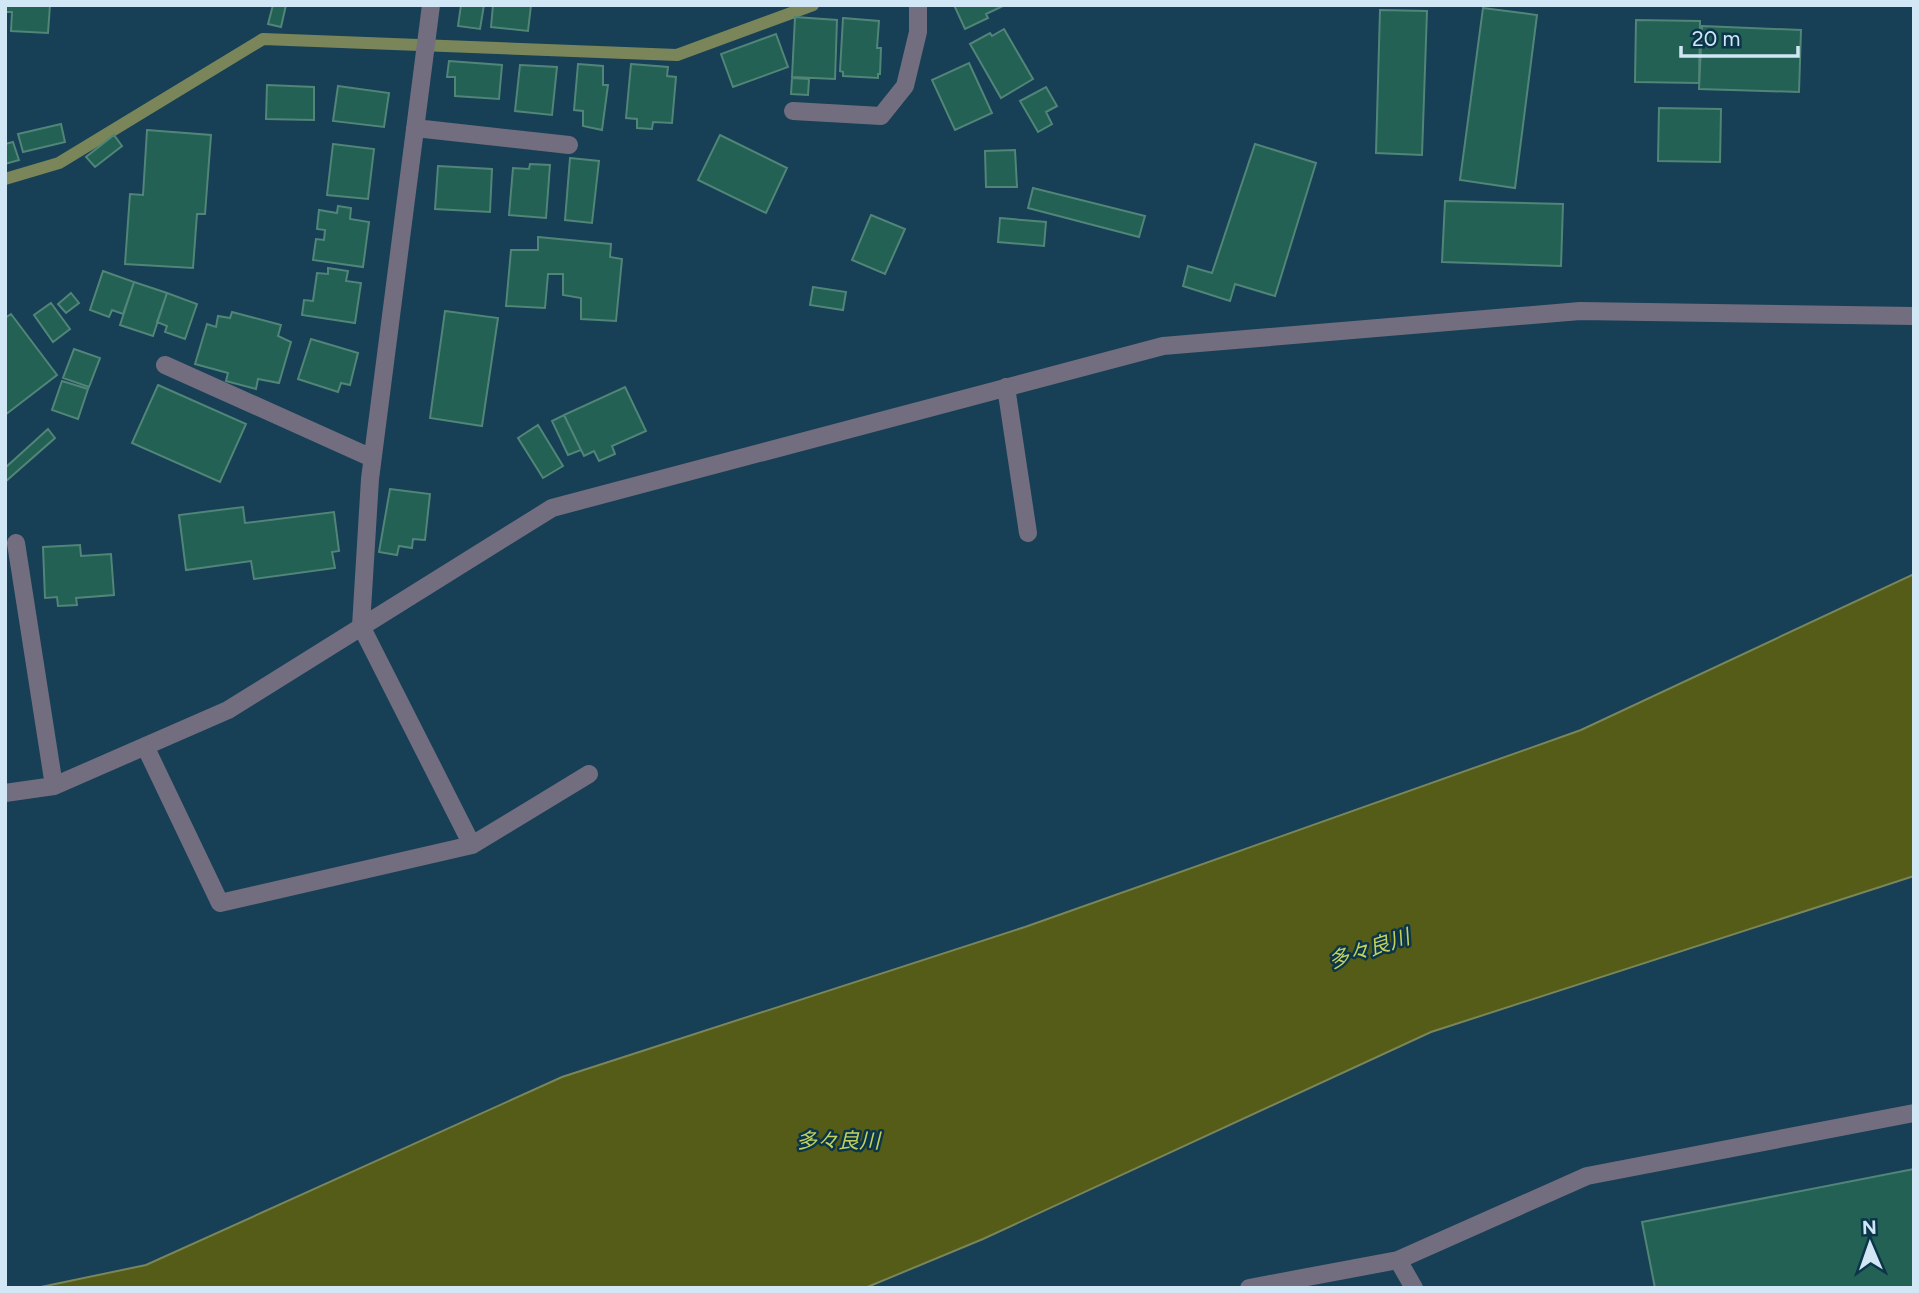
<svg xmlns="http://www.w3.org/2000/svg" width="1919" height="1293" viewBox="0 0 1919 1293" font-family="Figtree,'Noto Sans JP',sans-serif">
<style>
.water{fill:#545c17;stroke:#7a865a;stroke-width:2}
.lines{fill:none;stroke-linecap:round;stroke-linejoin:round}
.stream{stroke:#7a865a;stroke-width:12}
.building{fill:#226153;stroke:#518578;stroke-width:2}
.minor{stroke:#726e7f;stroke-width:18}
.labels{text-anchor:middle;stroke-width:5;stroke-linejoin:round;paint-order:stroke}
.water-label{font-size:21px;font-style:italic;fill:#c1d15b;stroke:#0b354a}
</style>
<rect width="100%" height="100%" fill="#173f56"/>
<path class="water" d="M 1914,574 L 1914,876 L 1431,1032 L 983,1239 L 865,1288 L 36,1288 L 146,1265 L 562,1077 L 1025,927 L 1581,730 Z"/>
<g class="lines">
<path class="stream" d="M 5,179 L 59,163 L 263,39 L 677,55 L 813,5"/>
</g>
<path class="building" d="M 5,5 L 50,5 L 48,33 L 11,31 L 12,12 L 5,12 Z
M 273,5 L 286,5 L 281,27 L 268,24 Z
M 461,5 L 484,5 L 480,29 L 458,26 Z
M 493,5 L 531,5 L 528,31 L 491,27 Z
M 954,5 L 1005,5 L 986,14 L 988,18 L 965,29 Z
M 1483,8 L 1537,15 L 1515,188 L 1460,180 Z
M 1380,10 L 1427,11 L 1422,155 L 1376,153 Z
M 795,17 L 837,20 L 835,79 L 792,77 Z
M 843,18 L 879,21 L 877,48 L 881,48 L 880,74 L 878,74 L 878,78 L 843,76 L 843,72 L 840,71 Z
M 1636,20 L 1700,21 L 1699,83 L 1635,82 Z
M 1702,26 L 1801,30 L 1799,92 L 1699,89 Z
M 1004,29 L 1033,79 L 1001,98 L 970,44 L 990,33 L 992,36 Z
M 776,34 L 788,67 L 733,87 L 721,54 Z
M 449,61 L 502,65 L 499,99 L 455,96 L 455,77 L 447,77 Z
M 969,63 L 992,113 L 955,130 L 932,80 Z
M 578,64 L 603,66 L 603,85 L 608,85 L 602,130 L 583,126 L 583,111 L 574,110 Z
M 631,64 L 668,67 L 667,76 L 676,77 L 672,123 L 653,122 L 652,129 L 637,128 L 637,119 L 626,118 Z
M 520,65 L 557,67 L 552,115 L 515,111 Z
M 792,78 L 809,79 L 808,95 L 791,94 Z
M 267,85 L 314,87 L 314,120 L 266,119 Z
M 338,86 L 389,93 L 384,127 L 333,121 Z
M 1046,87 L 1057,106 L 1046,112 L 1052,124 L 1038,132 L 1020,101 Z
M 1659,108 L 1721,109 L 1720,162 L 1658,161 Z
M 61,124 L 65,142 L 23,152 L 18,134 Z
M 147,130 L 211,135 L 205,214 L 197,214 L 193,268 L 125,264 L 130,194 L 143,195 Z
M 114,135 L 122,146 L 95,167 L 86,157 Z
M 720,135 L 787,168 L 766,213 L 698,180 Z
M 13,142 L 19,160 L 5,164 L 5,144 Z
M 333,144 L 374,149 L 368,199 L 327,195 Z
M 1255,144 L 1316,163 L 1275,296 L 1235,284 L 1230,301 L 1183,286 L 1188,266 L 1212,273 Z
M 1015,150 L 1017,187 L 986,187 L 985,151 Z
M 570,158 L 599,161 L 592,223 L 565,220 Z
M 530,164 L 550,165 L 546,218 L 509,215 L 513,168 L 529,169 Z
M 438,166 L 492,169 L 490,212 L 435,209 Z
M 1033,188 L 1145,216 L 1139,237 L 1028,208 Z
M 1445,201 L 1563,204 L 1561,266 L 1442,262 Z
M 338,206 L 351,208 L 350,219 L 369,222 L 363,267 L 313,260 L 316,239 L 324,240 L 325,230 L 317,229 L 319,210 L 337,213 Z
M 871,215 L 905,229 L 885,274 L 852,260 Z
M 1000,218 L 1046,222 L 1044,246 L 998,242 Z
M 538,237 L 611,244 L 610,257 L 622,259 L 616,321 L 581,319 L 581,298 L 563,295 L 563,274 L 548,274 L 545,308 L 506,306 L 511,250 L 538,250 Z
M 328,268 L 348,271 L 346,281 L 361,283 L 355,323 L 302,315 L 304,300 L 313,301 L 317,273 L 328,274 Z
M 103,271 L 134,282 L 123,314 L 112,310 L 109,317 L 90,310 Z
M 134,282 L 167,293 L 153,336 L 120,325 Z
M 813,287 L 846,292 L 843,310 L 810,305 Z
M 71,293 L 79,303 L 66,313 L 58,304 Z
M 167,293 L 197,304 L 185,339 L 165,332 L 167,326 L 157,322 Z
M 51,303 L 70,329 L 53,342 L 34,315 Z
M 445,311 L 498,318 L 482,426 L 430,418 Z
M 232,312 L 281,325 L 278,336 L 291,342 L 279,383 L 258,379 L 256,389 L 226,381 L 228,373 L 195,364 L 207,324 L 216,327 L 218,316 L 230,318 Z
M 11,314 L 57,375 L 5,415 L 5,318 Z
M 311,339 L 358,353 L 350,385 L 341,383 L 338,392 L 298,379 Z
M 74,349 L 100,358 L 89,387 L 63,378 Z
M 62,381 L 88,389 L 78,419 L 52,410 Z
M 158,385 L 246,424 L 220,482 L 132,443 Z
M 625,387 L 646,431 L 612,446 L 615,454 L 599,461 L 594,451 L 584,456 L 564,415 Z
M 564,415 L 581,450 L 568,455 L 552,421 Z
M 538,425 L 563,466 L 543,478 L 518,438 Z
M 48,429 L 55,438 L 5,482 L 5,468 Z
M 390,489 L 430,494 L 425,540 L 413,539 L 412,548 L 399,546 L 397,555 L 379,552 Z
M 243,507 L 245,523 L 334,512 L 339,551 L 332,552 L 335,568 L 254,579 L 251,561 L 186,570 L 179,515 Z
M 80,545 L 81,556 L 111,554 L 114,595 L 76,598 L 77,605 L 58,606 L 57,597 L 45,598 L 43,547 Z
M 1914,1169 L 1914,1288 L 1655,1288 L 1642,1222 Z"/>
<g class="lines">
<path class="minor" d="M 431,5 L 370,479 L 361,626 L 472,845
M 793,111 L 881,116 L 905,86 L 918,32 L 918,5
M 415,128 L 569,145
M 165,365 L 372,458
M 1006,387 L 1028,533
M 16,543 L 54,786
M 145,746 L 220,903 L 472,845 L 589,774
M 5,793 L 54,786 L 228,710 L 552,508 L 1163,346 L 1580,311 L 1914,316
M 1398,1260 L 1414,1288
M 1249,1288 L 1398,1260 L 1587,1176 L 1914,1113"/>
</g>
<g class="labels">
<g class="water-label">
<text transform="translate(1369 949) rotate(-18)" y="7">多々良川</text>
<text x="838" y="1148">多々良川</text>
</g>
</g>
<rect width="1919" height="1293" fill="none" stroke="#d1e7f5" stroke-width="14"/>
<g transform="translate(1870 1244) rotate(358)" stroke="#0b354a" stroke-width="5" paint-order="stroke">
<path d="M0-5L12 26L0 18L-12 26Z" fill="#d1e7f5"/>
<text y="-10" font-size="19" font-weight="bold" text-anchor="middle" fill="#d1e7f5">N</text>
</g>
<path d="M1681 46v10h117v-10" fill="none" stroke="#d1e7f5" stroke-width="3.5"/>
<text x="1692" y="46" font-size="21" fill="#d1e7f5" stroke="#0b354a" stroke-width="5" paint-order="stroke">20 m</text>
</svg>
